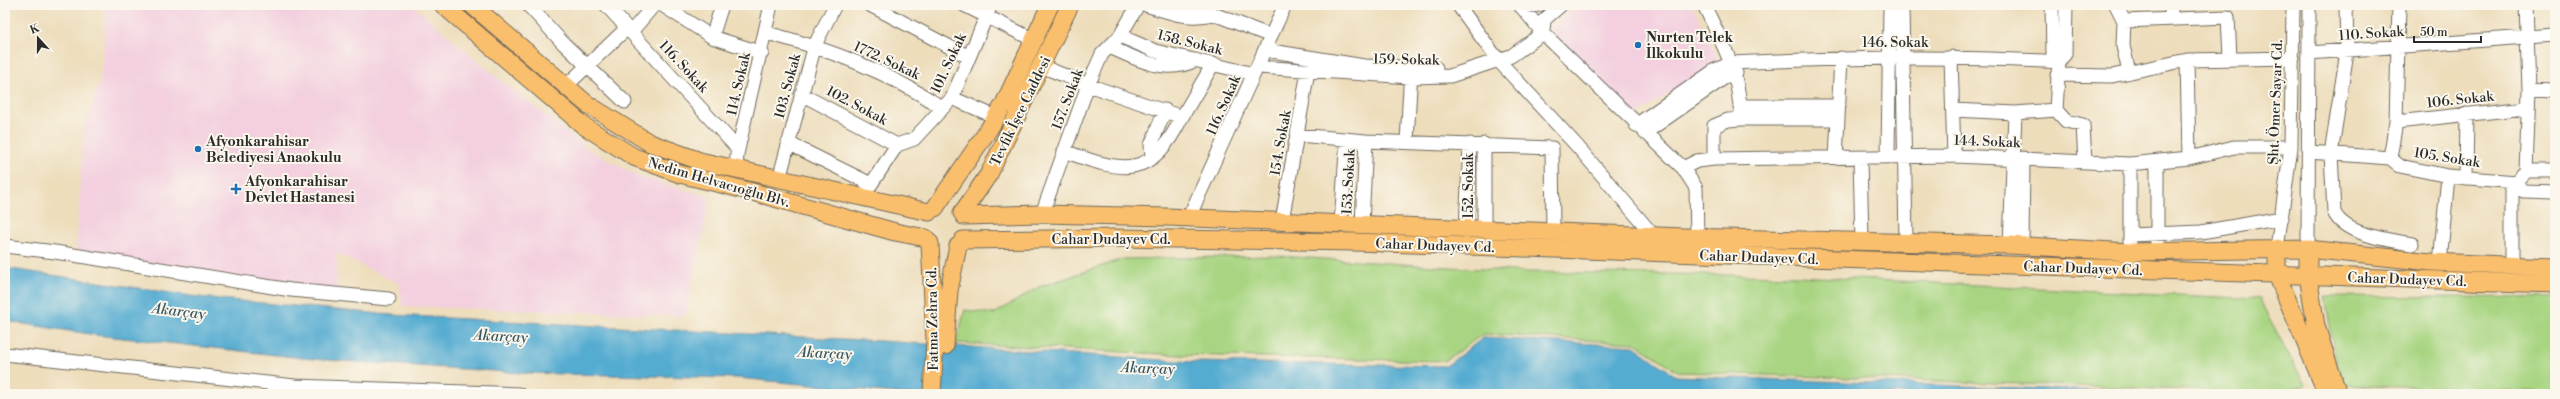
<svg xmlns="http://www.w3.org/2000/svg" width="2560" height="399" viewBox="0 0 2560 399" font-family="'Libre Bodoni',serif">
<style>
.built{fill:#f3cfdf}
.green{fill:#a9d582;stroke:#6a8056}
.water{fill:#54acd1;stroke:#406c7e}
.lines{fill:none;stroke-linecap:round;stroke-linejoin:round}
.minor-casing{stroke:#6f695d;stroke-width:15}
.major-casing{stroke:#6f695d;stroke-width:19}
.minor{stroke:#fff;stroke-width:13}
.major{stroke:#f9bf6d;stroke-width:17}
.poi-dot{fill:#1f6fb2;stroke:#fbf7ec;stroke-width:1.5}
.labels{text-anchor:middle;stroke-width:4;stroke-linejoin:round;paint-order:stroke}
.street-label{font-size:14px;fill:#2b2b2b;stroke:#fbf7ec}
.poi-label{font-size:14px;font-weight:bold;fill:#2b2b2b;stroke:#fbf7ec;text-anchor:start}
.water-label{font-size:15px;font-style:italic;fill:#395865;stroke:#fbf7ec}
</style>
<rect width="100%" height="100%" fill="#fbf7ec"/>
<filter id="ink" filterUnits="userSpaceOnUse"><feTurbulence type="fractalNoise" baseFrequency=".025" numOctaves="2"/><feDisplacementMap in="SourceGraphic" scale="8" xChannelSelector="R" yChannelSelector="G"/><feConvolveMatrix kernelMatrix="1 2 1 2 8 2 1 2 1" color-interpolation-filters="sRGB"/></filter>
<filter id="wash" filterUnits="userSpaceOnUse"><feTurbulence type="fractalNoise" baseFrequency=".012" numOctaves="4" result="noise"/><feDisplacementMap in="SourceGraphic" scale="16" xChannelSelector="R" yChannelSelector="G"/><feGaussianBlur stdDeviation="0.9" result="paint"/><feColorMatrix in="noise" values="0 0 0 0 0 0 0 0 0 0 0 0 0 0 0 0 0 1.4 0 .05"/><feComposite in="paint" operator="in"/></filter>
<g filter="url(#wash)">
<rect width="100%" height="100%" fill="#edddbb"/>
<path class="built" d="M 106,5 L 412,5 L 493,74 L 588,149 L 639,177 L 710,197 L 685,316 L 402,306 L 400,284 L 336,253 L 337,294 L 76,251 L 84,127 L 101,78 Z
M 1583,5 L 1692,5 L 1719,61 L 1635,116 L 1549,30 L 1566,13 Z"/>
<path class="green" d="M 1277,256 L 1528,272 L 1795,276 L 2259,299 L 2305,385 L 2277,393 L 1679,372 L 1635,343 L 1483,334 L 1445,361 L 1180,355 L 956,343 L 965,310 L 994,314 L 1039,287 L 1123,259 Z
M 2325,296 L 2555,298 L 2555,392 L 2340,385 Z"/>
<path class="water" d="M 5,268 L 198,297 L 392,315 L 881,341 L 1192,362 L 1446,366 L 1483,338 L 1634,346 L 1676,376 L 2189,394 L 905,394 L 738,378 L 523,373 L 312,359 L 96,335 L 5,321 Z"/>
</g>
<g filter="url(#ink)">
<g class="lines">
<defs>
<path id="minor" d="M 528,5 L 563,43 L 625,102
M 606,5 L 738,149
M 662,5 L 712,37 L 762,53
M 870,5 L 969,57
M 964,5 L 1034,40
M 1146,5 C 1172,13 1187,20 1214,14
M 1190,5 L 1271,36
M 1458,5 L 1498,60 L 1578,147 L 1653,235
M 1520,5 L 1543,33 L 1683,168 L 1696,188 L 1697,237
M 1704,5 C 1724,47 1739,70 1741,119 L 1728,120 L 1714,126 L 1714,159
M 1902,5 L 1906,242
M 2052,5 L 2053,54 L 2059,61
M 2116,5 L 2124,21
M 2346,5 L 2347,52 L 2331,154 L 2334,212 C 2344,235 2389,240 2412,244
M 1521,7 L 1539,5
M 2171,19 L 2171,5
M 631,32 L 654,5
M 767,33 C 832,50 886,71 943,108
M 1120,36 L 1155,51 L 1254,74
M 712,37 L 722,5
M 1110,47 C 1138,60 1166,75 1196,60
M 1265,50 L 1364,66 L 1436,68
M 2309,53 L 2555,35
M 1951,57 L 1954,156
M 2187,60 L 2189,158
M 1041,66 L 1088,85 L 1182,117 L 1213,64
M 1258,67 L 1411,77 L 1450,76 L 1511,56 L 1543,33 L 1544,20 L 1561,5
M 2129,72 L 2123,46 L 2124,21 L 2228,17 L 2230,58
M 2057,75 L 2112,76 L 2187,60 L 2293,58
M 566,86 L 627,28
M 2529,90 L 2555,91
M 801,94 L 897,145
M 952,98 L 996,117
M 1741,106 L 1839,106
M 1953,110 L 2015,113
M 2056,110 L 2066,121 L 2083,125 L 2085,162
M 1741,119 L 1838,119
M 2396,122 L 2527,108
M 1636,125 L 1715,70 L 1732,63 C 1841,58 1950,55 2059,62
M 1645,133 L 1724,78 L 1736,73
M 1298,135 L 1366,141 L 1552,148 L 1553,232
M 1407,142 L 1411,69
M 788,143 L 871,184
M 1064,151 C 1124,173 1151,180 1182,117
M 2309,152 L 2390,158 L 2400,166 L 2448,176 L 2515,182 L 2526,171 L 2555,171
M 1152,157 L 1151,145 L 1165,110
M 1888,157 L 1890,5
M 1836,158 L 1841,58
M 1860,158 L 1862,241
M 2390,158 L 2396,122 L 2399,5
M 2157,163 L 2157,243
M 1683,168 L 1697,161 L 1714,159 L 1954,156 L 2130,164 L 2189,158 L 2234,147 L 2291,147
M 736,170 L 737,154 L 771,5
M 2526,171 L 2529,90 L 2526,5
M 2466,178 L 2467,114
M 779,179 L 815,45 L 835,5
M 2515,182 L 2523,191 L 2555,192
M 862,198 L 897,145 L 914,139 L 952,98 L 991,5
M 1042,214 L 1088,85 L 1102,54 L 1120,36 L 1138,5
M 1189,217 L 1285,5
M 1282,221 L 1308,71
M 1341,223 L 1347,139
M 1362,224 L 1366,141
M 1466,228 L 1470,144
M 1484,229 L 1484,144
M 2130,235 L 2201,232 L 2282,218
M 2130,242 L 2130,164
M 2010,245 L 2015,113 L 2056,110 L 2059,61 L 2065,54 L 2066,5
M 5,246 L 55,252 L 291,290 L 389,299
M 2022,246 L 2023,158
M 2277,248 L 2291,147 L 2293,5
M 2308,249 L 2309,5
M 2440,263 L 2448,176
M 2512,265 L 2512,182
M 5,354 L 295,386 L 519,394"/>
<path id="major" d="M 443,5 L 584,126 L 634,157 L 680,174 L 753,192 L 895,232 L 926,238
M 472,5 L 587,104 L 650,143 L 700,161 L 929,212
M 935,208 L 987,132 L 1004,104 L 1050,5
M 962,213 L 989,174 L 1070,5
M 964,216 L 1042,214 L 1167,217 L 1684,237 L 2010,245 L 2130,252 L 2308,249 L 2431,262 L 2555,267
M 963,240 L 1118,238 L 1355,242 L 2555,284
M 930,243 L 935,340 L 932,394
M 2277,248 L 2277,275 L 2327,394
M 2308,249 L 2308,276 L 2316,326 L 2336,388
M 945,346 L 949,291 L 958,246"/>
</defs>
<use href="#minor" class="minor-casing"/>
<use href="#major" class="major-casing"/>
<use href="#minor" class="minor"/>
<use href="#major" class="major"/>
</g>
</g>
<g class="poi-dot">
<circle cx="1638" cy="45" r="4"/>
<circle cx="198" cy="149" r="4"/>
<path d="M234 183h4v4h4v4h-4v4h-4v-4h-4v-4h4z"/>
</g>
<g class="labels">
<g class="street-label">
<text transform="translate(2371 33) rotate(-4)" y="5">110. Sokak</text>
<text transform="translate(1190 42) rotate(14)" y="5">158. Sokak</text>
<text x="1895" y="47">146. Sokak</text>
<text transform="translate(1406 59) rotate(1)" y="5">159. Sokak</text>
<text transform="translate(887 60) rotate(25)" y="5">1772. Sokak</text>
<text transform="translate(948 63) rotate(-65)" y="5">101. Sokak</text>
<text transform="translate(684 66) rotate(47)" y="5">116. Sokak</text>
<text transform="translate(738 84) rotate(-77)" y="5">114. Sokak</text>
<text transform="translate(787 86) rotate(-75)" y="5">103. Sokak</text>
<text transform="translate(1067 99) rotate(-69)" y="5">157. Sokak</text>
<text transform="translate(2460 99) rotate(-6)" y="5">106. Sokak</text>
<text transform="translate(2275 102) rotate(-88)" y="5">Şht. Ömer Sayar Cd.</text>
<text transform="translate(857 105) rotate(28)" y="5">102. Sokak</text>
<text transform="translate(1223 105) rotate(-66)" y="5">116. Sokak</text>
<text transform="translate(1020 111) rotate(-64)" y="5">Tevfik İşce Caddesi</text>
<text transform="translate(1987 141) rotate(2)" y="5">144. Sokak</text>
<text transform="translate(1280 143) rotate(-80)" y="5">154. Sokak</text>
<text transform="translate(2447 157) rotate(9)" y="5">105. Sokak</text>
<text transform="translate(719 182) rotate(16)" y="5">Nedim Helvacıoğlu Blv.</text>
<text transform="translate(1348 182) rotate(-87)" y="5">153. Sokak</text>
<text transform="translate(1468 186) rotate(-90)" y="5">152. Sokak</text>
<text x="1111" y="244">Cahar Dudayev Cd.</text>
<text transform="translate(1435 245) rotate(2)" y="5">Cahar Dudayev Cd.</text>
<text transform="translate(1759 257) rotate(2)" y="5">Cahar Dudayev Cd.</text>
<text transform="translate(2083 268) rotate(2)" y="5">Cahar Dudayev Cd.</text>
<text transform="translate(2407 279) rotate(2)" y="5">Cahar Dudayev Cd.</text>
<text transform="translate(932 319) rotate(-91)" y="5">Fatma Zehra Cd.</text>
</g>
<g class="poi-label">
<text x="1646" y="42">Nurten Telek<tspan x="1646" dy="16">İlkokulu</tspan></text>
<text x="206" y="146">Afyonkarahisar<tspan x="206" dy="16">Belediyesi Anaokulu</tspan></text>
<text x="245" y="186">Afyonkarahisar<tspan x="245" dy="16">Devlet Hastanesi</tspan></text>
</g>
<g class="water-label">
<text transform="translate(179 311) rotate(7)" y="5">Akarçay</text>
<text transform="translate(501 336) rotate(3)" y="5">Akarçay</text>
<text transform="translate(825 353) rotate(3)" y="5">Akarçay</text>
<text transform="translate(1148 368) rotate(2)" y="5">Akarçay</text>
</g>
</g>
<rect width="2560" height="399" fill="none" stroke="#fbf7ec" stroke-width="20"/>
<g transform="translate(38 38) rotate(339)" stroke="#fbf7ec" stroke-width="3" paint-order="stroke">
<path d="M0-3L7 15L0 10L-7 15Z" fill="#2b2b2b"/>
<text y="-6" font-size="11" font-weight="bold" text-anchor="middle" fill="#2b2b2b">K</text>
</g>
<path d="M2414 36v6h67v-6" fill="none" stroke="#2b2b2b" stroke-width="2"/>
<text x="2420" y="36" font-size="12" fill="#2b2b2b" stroke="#fbf7ec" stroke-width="3" paint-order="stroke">50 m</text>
</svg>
